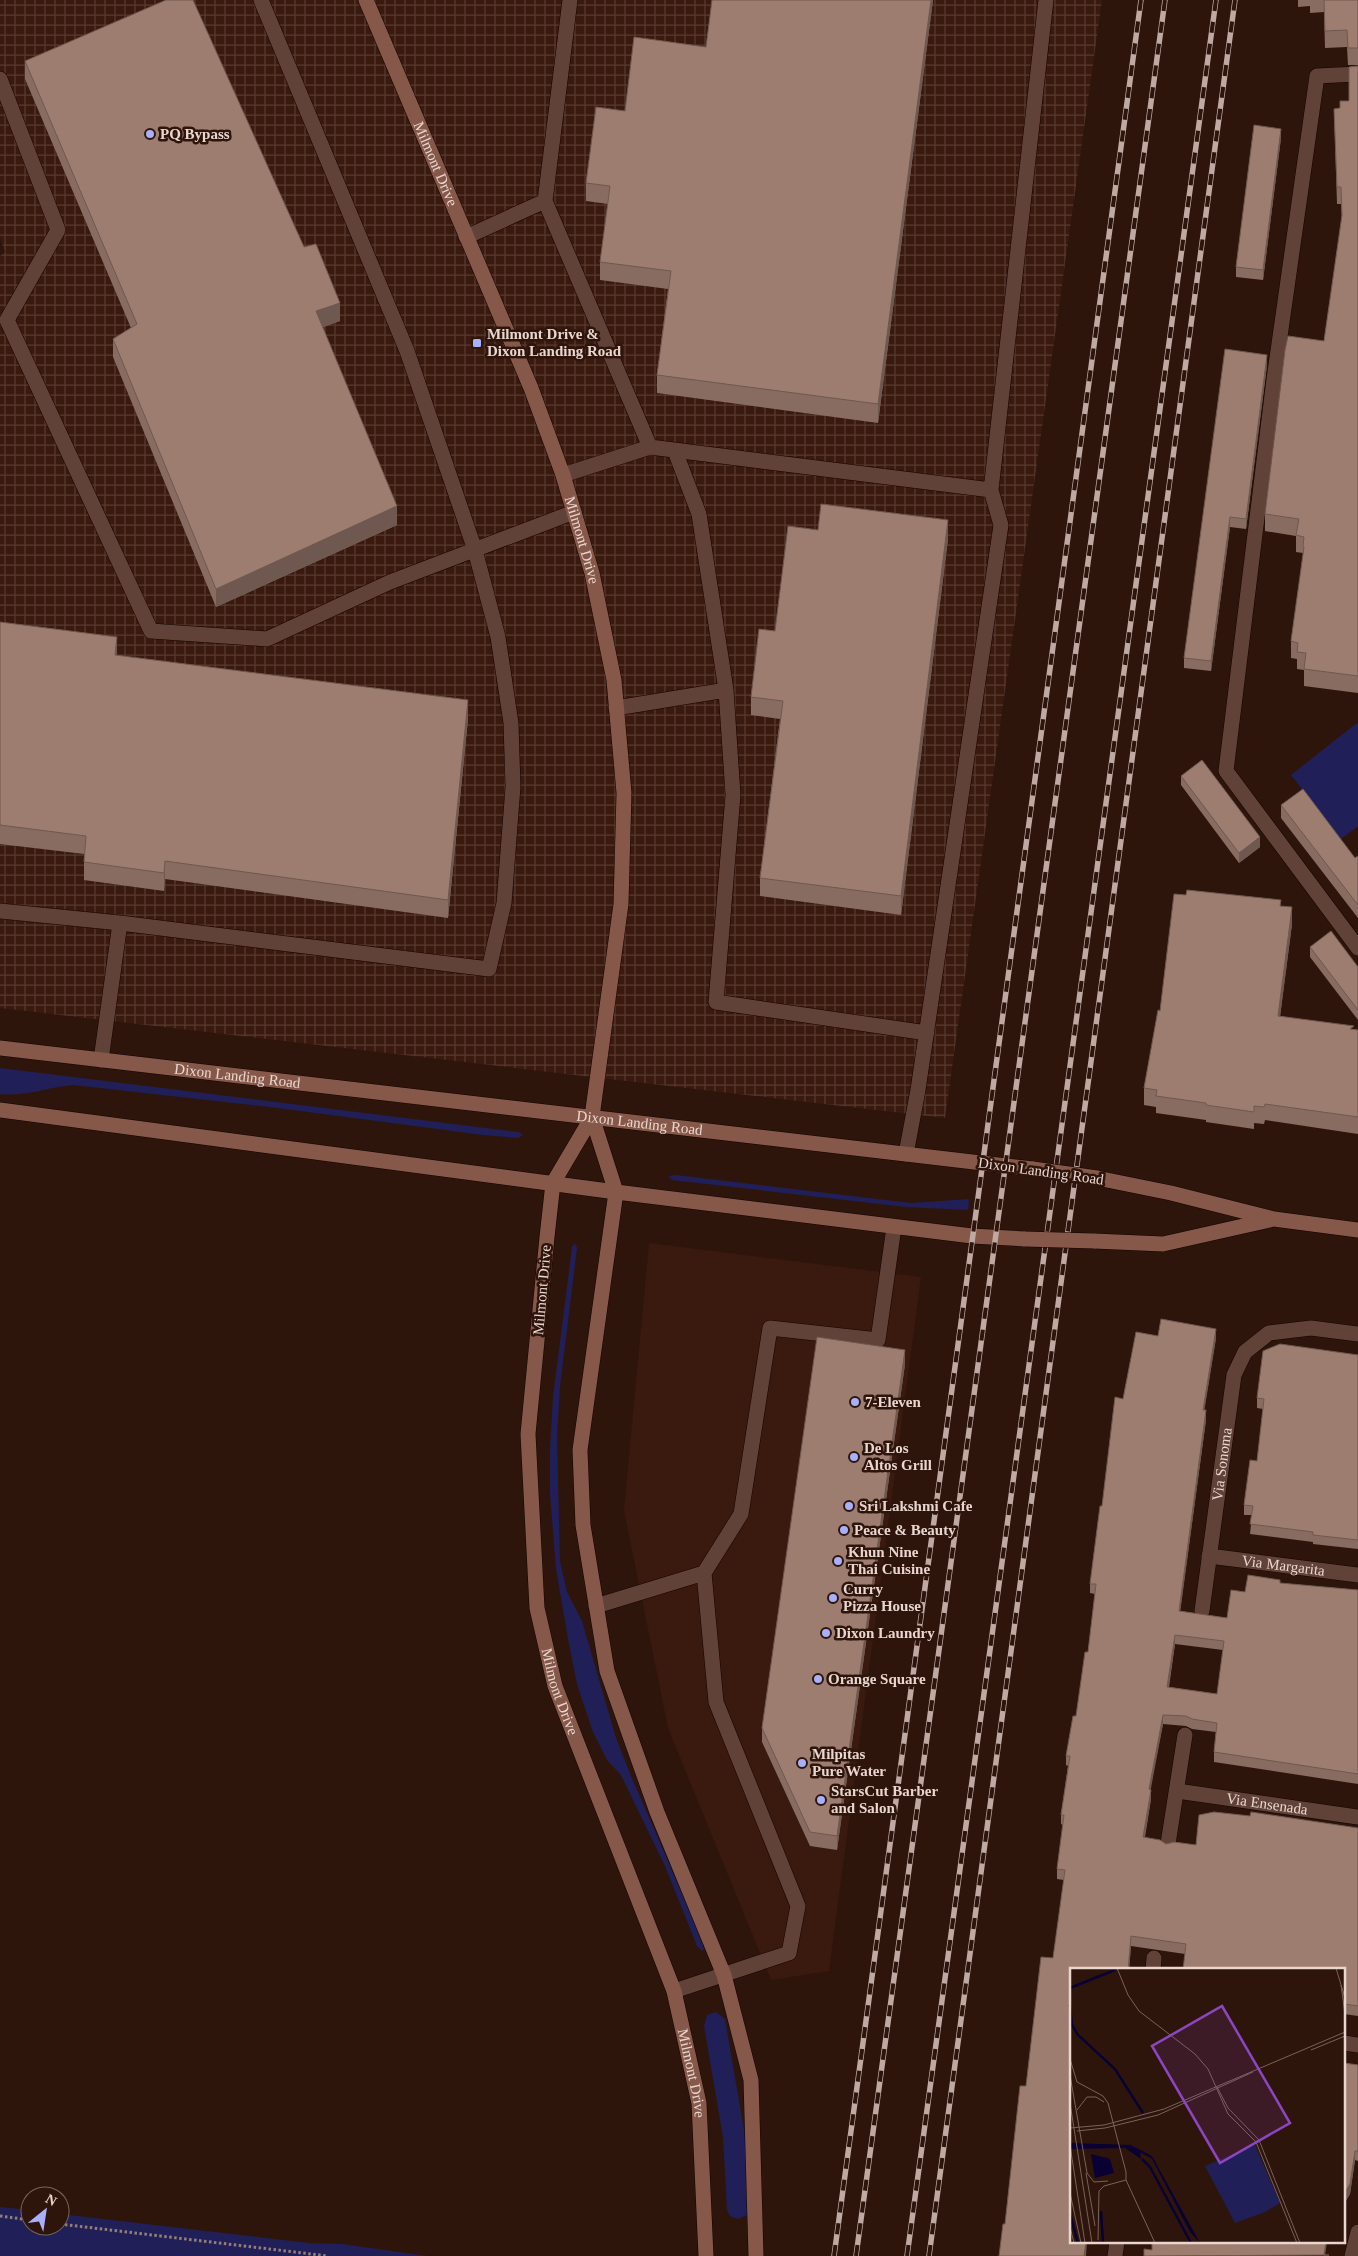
<svg xmlns="http://www.w3.org/2000/svg" width="1358" height="2256" viewBox="0 0 1358 2256" font-family="'Times New Roman',serif">
<style>
.built{fill:#3a190e}
.industrial{fill:url(#industrial-grid)}
.green{fill:#201f58}
.lines{fill:none;stroke-linecap:round;stroke-linejoin:round}
.lane-casing{stroke:#150200;stroke-width:16}
.street-casing{stroke:#150200;stroke-width:16}
.secondary-casing{stroke:#150200;stroke-width:16}
.path{stroke:#947f77;stroke-width:3;stroke-dasharray:2.5 2.5;stroke-linecap:butt}
.lane{stroke:#604238;stroke-width:15}
.street{stroke:#604238;stroke-width:15}
.secondary{stroke:#855849;stroke-width:15}
.rail-casing{stroke:#beaaa2;stroke-width:5.5}
.rail{stroke:#2e150c;stroke-width:4;stroke-dasharray:11;stroke-linecap:butt}
.secondary-bridge-casing{stroke:#150200;stroke-width:16;stroke-linecap:butt}
.secondary-bridge{stroke:#855849;stroke-width:15}
.wall{fill:#886c61;fill-rule:evenodd}
.shaded-wall{fill:#6f584f}
.building{fill:#9e7d71;stroke:#6f584f;fill-rule:evenodd}
.poi-dot{fill:#a8b0fc;stroke:#2e150c;stroke-width:2}
.labels{text-anchor:middle;stroke-width:5;stroke-linejoin:round;paint-order:stroke}
.poi-label{font-size:15px;font-weight:bold;fill:#e9d6cf;stroke:#2e150c;text-anchor:start}
.street-label{font-size:15px;fill:#e9d6cf;stroke:#2e150c}
.inset-river{fill:none;stroke:#090133;stroke-width:2.5}
.inset-road{fill:none;stroke:#79625a;stroke-width:1}
.view{fill:#8c46c1;fill-opacity:0.15;stroke:#8c46c1;stroke-width:2.5}
.inset-edge{fill:none;stroke:#e9d6cf;stroke-width:2.5}
</style>
<defs>
<pattern id="industrial-grid" width="8" height="8" patternUnits="userSpaceOnUse" patternTransform="scale(1.25)"><rect width="8" height="8" fill="#3a190e"/><path d="M0 4h8M4 0v8" fill="none" stroke="#563a30"/></pattern>
</defs>
<rect width="100%" height="100%" fill="#2e150c"/>
<path class="built" d="M 649,1243 L 921,1277 L 829,1971 L 771,1980 L 668,1728 L 624,1510 Z"/>
<path class="industrial" d="M 0,0 L 1102,0 L 945,1118 L 0,1008 L 0,256 L 5,252 L 0,238 Z"/>
<path class="green" d="M 1358,722 L 1358,826 L 1341,839 L 1291,775 Z
M 0,1068 L 519,1132 L 523,1135 L 518,1138 L 483,1135 L 270,1107 L 73,1085 C 48,1087 25,1097 0,1094 Z
M 676,1175 L 911,1203 L 969,1199 L 968,1210 L 906,1207 L 672,1180 L 669,1177 L 669,1176 Z
M 575,1243 L 577,1248 L 560,1386 L 557,1436 L 560,1561 L 567,1592 L 582,1621 L 616,1738 L 631,1776 L 693,1919 L 704,1949 L 702,1951 L 697,1946 L 665,1866 L 621,1775 L 607,1760 L 593,1732 L 577,1684 L 568,1639 L 556,1569 L 550,1493 L 550,1448 L 553,1397 L 572,1247 Z
M 716,2012 L 725,2019 L 745,2136 L 749,2211 L 747,2215 L 738,2219 L 730,2216 L 727,2210 L 723,2137 L 704,2026 L 707,2015 Z
M 0,2207 L 30,2210 L 30,2226 L 60,2226 L 60,2214 L 309,2243 L 342,2244 L 428,2256 L 0,2256 Z"/>
<g class="lines">
<defs>
<path id="lane" d="M 1358,74 L 1317,76 L 1274,379 L 1226,771 L 1358,948
M 0,79 L 58,230 L 7,320 L 151,631 L 267,639 L 390,582 L 574,512
M 545,201 L 650,447 L 991,490 L 1046,0
M 466,237 L 545,201 L 570,0
M 675,451 L 699,514 L 726,690 L 733,795 L 716,1002 L 927,1033
M 563,475 L 650,447
M 616,708 L 726,690
M 0,911 L 120,923 L 489,969 L 504,903 L 513,787 L 511,723 L 498,637 L 475,550 L 407,351 L 261,0
M 101,1060 L 120,923
M 906,1154 L 918,1090 L 1001,525 L 991,490
M 596,1606 L 704,1573
M 674,1991 L 789,1953 L 798,1906 L 716,1702 L 704,1573 L 741,1514 L 770,1328 L 878,1340 L 894,1227"/>
<g id="street">
<path id="s1" d="M 1209,1556 L 1358,1575"/>
<path id="s2" d="M 1202,1611 L 1234,1375 L 1245,1352 L 1269,1333 L 1311,1328 L 1358,1334"/>
<path id="s3" d="M 1177,1791 L 1358,1817"/>
<path d="M 1168,1844 L 1185,1735"/>
<path d="M 1153,1970 L 1154,1958"/>
<path d="M 1344,2043 L 1358,2045"/>
<path d="M 1115,2256 L 1117,2242"/>
<path d="M 1352,2256 L 1358,2232"/>
</g>
<g id="secondary">
<path id="s4" d="M 366,0 L 531,388 L 563,475 L 592,573 L 614,680 L 624,793 L 621,904 L 592,1117 L 553,1183 L 547,1237 L 528,1434 L 537,1608 L 555,1686 L 674,1991 L 699,2103 L 706,2256"/>
<path id="s5" d="M 0,1048 L 1033,1169"/>
<path d="M 0,1110 L 616,1192 L 972,1236 L 1025,1239"/>
<path d="M 592,1117 L 616,1192 L 580,1450 L 583,1525 L 607,1671 L 657,1812 L 724,1975 L 751,2080 L 756,2256"/>
<path d="M 1097,1178 L 1171,1193 L 1274,1219 L 1358,1230"/>
<path d="M 1094,1241 L 1163,1244 L 1270,1220"/>
</g>
</defs>
<use href="#lane" class="lane-casing"/>
<use href="#street" class="street-casing"/>
<use href="#secondary" class="secondary-casing"/>
<path class="path" d="M 0,2216 L 30,2220
M 60,2224 L 328,2256"/>
<use href="#lane" class="lane"/>
<use href="#street" class="street"/>
<use href="#secondary" class="secondary"/>
<defs>
<path id="rail" d="M 834,2256 L 1141,0
M 856,2256 L 1165,0
M 907,2256 L 1216,0
M 929,2256 L 1235,0"/>
</defs>
<use href="#rail" class="rail-casing"/>
<use href="#rail" class="rail"/>
<defs>
<path id="secondary-bridge" d="M 1033,1169 L 1097,1178
M 1025,1239 L 1094,1241"/>
</defs>
<use href="#secondary-bridge" class="secondary-bridge-casing"/>
<use href="#secondary-bridge" class="secondary-bridge"/>
</g>
<path class="wall" d="M 712,0 L 933,0 L 878,423 L 657,393 L 657,375 L 668,289 L 600,280 L 600,262 L 608,204 L 586,201 L 586,183 L 625,111 L 706,47 Z
M 1298,0 L 1358,0 L 1358,65 L 1348,65 L 1347,47 L 1325,48 L 1324,12 L 1310,13 L 1310,6 L 1298,7 Z
M 25,61 L 304,247 L 340,321 L 323,327 L 397,525 L 216,607 L 113,357 L 113,339 L 131,328 L 25,79 Z
M 1358,66 L 1358,693 L 1304,686 L 1304,670 L 1297,669 L 1297,659 L 1291,658 L 1291,641 L 1303,558 L 1303,553 L 1296,552 L 1296,536 L 1265,531 L 1265,514 L 1324,341 L 1342,219 L 1341,204 L 1337,204 L 1334,109 L 1340,108 L 1340,101 L 1349,101 L 1349,67 Z
M 1281,138 L 1263,280 L 1236,277 L 1236,267 Z
M 1267,365 L 1246,529 L 1230,527 L 1211,671 L 1184,668 L 1184,658 Z
M 818,530 L 948,539 L 901,915 L 760,896 L 760,878 L 780,719 L 751,715 L 751,697 L 775,631 Z
M 0,622 L 117,655 L 468,719 L 448,918 L 165,879 L 164,891 L 84,880 L 84,854 L 0,844 Z
M 1181,776 L 1260,847 L 1239,863 L 1181,785 Z
M 1281,805 L 1355,858 L 1358,856 L 1358,918 L 1281,818 Z
M 1281,906 L 1292,924 L 1280,1016 L 1358,1030 L 1358,1134 L 1265,1120 L 1264,1124 L 1254,1123 L 1254,1129 L 1206,1122 L 1206,1120 L 1156,1113 L 1156,1107 L 1144,1105 L 1144,1088 L 1160,1011 Z
M 1310,947 L 1358,967 L 1358,1020 L 1310,957 Z
M 1158,1336 L 1216,1338 L 1204,1410 L 1206,1420 L 1180,1611 L 1227,1618 L 1245,1592 L 1280,1583 L 1358,1590 L 1358,1784 L 1214,1762 L 1214,1752 L 1216,1732 L 1192,1729 L 1186,1726 L 1163,1724 L 1150,1789 L 1151,1799 L 1145,1837 L 1166,1844 L 1196,1845 L 1358,1828 L 1358,2016 L 1344,2014 L 1344,1970 L 1185,1954 L 1131,1946 L 1129,1970 L 1072,1970 L 1005,2224 L 1026,2086 L 1053,1958 L 1064,1880 L 1057,1879 L 1057,1869 L 1063,1825 L 1061,1824 L 1061,1815 L 1068,1766 L 1066,1765 L 1066,1756 L 1076,1716 L 1088,1652 L 1095,1594 L 1090,1593 L 1090,1584 L 1102,1506 L 1123,1399 ZM 1175,1644 L 1223,1650 L 1217,1694 L 1169,1687 Z
M 1358,1355 L 1358,1549 L 1313,1544 L 1313,1542 L 1250,1534 L 1252,1515 L 1244,1515 L 1244,1505 L 1257,1461 L 1263,1409 L 1257,1408 L 1257,1398 Z
M 905,1364 L 837,1850 L 810,1846 L 762,1742 L 762,1728 Z
M 1344,2063 L 1358,2065 L 1358,2161 L 1355,2160 L 1350,2194 L 1344,2204 Z"/>
<path class="shaded-wall" d="M 931,0 L 933,0 L 878,423 L 878,404 Z
M 1281,129 L 1281,138 L 1263,280 L 1263,270 Z
M 340,303 L 340,321 L 316,330 L 316,311 Z
M 1267,355 L 1267,365 L 1246,529 L 1246,519 Z
M 397,506 L 397,525 L 216,607 L 216,589 Z
M 1230,517 L 1230,527 L 1211,671 L 1211,661 Z
M 948,520 L 948,539 L 901,915 L 901,896 Z
M 117,637 L 117,655 L 115,655 Z
M 468,700 L 468,719 L 448,918 L 448,900 Z
M 1260,837 L 1260,847 L 1239,863 L 1239,853 Z
M 165,861 L 165,879 L 164,891 L 164,873 Z
M 1292,907 L 1292,924 L 1278,1033 L 1278,1016 Z
M 1216,1329 L 1216,1338 L 1203,1419 L 1203,1410 Z
M 905,1350 L 905,1364 L 837,1850 L 837,1836 Z
M 1206,1410 L 1206,1420 L 1179,1621 L 1179,1611 Z
M 1175,1635 L 1175,1644 L 1167,1696 L 1167,1687 Z
M 1163,1715 L 1163,1724 L 1149,1799 L 1149,1789 Z
M 1151,1790 L 1151,1799 L 1143,1846 L 1143,1837 Z
M 1131,1936 L 1131,1946 L 1129,1970 L 1128,1970 Z
M 1355,2151 L 1355,2160 L 1350,2194 L 1344,2204 L 1344,2194 Z
M 1086,2242 L 1087,2242 L 1086,2256 L 1084,2256 Z
M 1326,2242 L 1327,2242 L 1325,2256 L 1324,2256 Z"/>
<path class="building" d="M 166,0 L 193,0 L 304,247 L 316,244 L 340,303 L 316,311 L 397,506 L 216,589 L 113,339 L 137,324 L 25,61 Z
M 712,0 L 931,0 L 878,404 L 657,375 L 671,271 L 600,262 L 610,186 L 586,183 L 596,107 L 625,111 L 634,37 L 706,47 Z
M 1324,0 L 1358,0 L 1358,48 L 1348,48 L 1347,30 L 1325,31 Z
M 1358,66 L 1358,676 L 1304,669 L 1306,653 L 1297,652 L 1298,643 L 1291,641 L 1304,547 L 1303,546 L 1304,537 L 1296,535 L 1299,519 L 1265,514 L 1285,350 L 1288,336 L 1324,341 L 1342,215 L 1341,187 L 1337,187 L 1334,109 L 1340,108 L 1340,101 L 1349,101 L 1349,67 Z
M 1254,125 L 1281,129 L 1263,270 L 1236,267 Z
M 1225,349 L 1267,355 L 1246,519 L 1230,517 L 1211,661 L 1184,658 Z
M 821,504 L 948,520 L 901,896 L 760,878 L 783,701 L 751,697 L 759,629 L 775,631 L 788,526 L 818,530 Z
M 0,622 L 117,637 L 115,655 L 468,700 L 448,900 L 165,861 L 164,873 L 84,862 L 86,836 L 0,825 Z
M 1202,760 L 1260,837 L 1239,853 L 1181,776 Z
M 1303,789 L 1355,858 L 1358,856 L 1358,905 L 1281,805 Z
M 1187,890 L 1281,900 L 1280,906 L 1292,907 L 1278,1016 L 1354,1026 L 1350,1029 L 1358,1030 L 1358,1117 L 1265,1104 L 1264,1107 L 1254,1106 L 1254,1112 L 1206,1105 L 1206,1103 L 1156,1096 L 1157,1090 L 1144,1088 L 1158,1010 L 1160,1011 L 1174,894 L 1186,895 Z
M 1331,931 L 1358,967 L 1358,1010 L 1310,947 Z
M 1161,1319 L 1216,1329 L 1203,1410 L 1206,1410 L 1179,1611 L 1227,1618 L 1231,1590 L 1245,1592 L 1248,1575 L 1280,1580 L 1280,1583 L 1358,1590 L 1358,1774 L 1214,1752 L 1217,1723 L 1192,1719 L 1186,1716 L 1163,1715 L 1149,1789 L 1151,1790 L 1143,1837 L 1160,1840 L 1166,1844 L 1174,1842 L 1196,1845 L 1199,1815 L 1214,1812 L 1250,1816 L 1251,1812 L 1358,1828 L 1358,2006 L 1344,2004 L 1344,1970 L 1183,1970 L 1186,1944 L 1131,1936 L 1128,1970 L 1072,1970 L 1072,2242 L 1086,2242 L 1084,2256 L 999,2256 L 1003,2224 L 1005,2224 L 1020,2086 L 1026,2086 L 1041,1957 L 1053,1958 L 1065,1870 L 1057,1869 L 1064,1815 L 1061,1815 L 1070,1756 L 1066,1756 L 1073,1716 L 1076,1716 L 1085,1652 L 1088,1652 L 1096,1584 L 1090,1584 L 1100,1506 L 1102,1506 L 1115,1397 L 1123,1399 L 1136,1332 L 1158,1336 ZM 1175,1635 L 1224,1641 L 1217,1694 L 1167,1687 Z
M 817,1337 L 905,1350 L 837,1836 L 810,1832 L 762,1728 Z
M 1280,1344 L 1358,1355 L 1358,1540 L 1313,1535 L 1313,1532 L 1250,1524 L 1253,1506 L 1244,1505 L 1250,1460 L 1257,1461 L 1264,1399 L 1257,1398 L 1263,1351 Z
M 1344,2063 L 1358,2065 L 1358,2151 L 1355,2151 L 1350,2184 L 1344,2194 Z
M 1152,2242 L 1326,2242 L 1324,2255 L 1329,2255 L 1144,2256 L 1144,2249 L 1152,2250 Z"/>
<g class="poi-dot">
<circle cx="150" cy="134" r="5"/>
<rect x="472" y="338" width="10" height="10" rx="2.5"/>
<circle cx="855" cy="1402" r="5"/>
<circle cx="854" cy="1457" r="5"/>
<circle cx="849" cy="1506" r="5"/>
<circle cx="844" cy="1530" r="5"/>
<circle cx="838" cy="1561" r="5"/>
<circle cx="833" cy="1598" r="5"/>
<circle cx="826" cy="1633" r="5"/>
<circle cx="818" cy="1679" r="5"/>
<circle cx="802" cy="1763" r="5"/>
<circle cx="821" cy="1800" r="5"/>
</g>
<g class="labels">
<g class="poi-label">
<text x="160" y="139">PQ Bypass</text>
<text x="487" y="339">Milmont Drive &amp;<tspan x="487" dy="17">Dixon Landing Road</tspan></text>
<text x="865" y="1407">7-Eleven</text>
<text x="864" y="1453">De Los<tspan x="864" dy="17">Altos Grill</tspan></text>
<text x="859" y="1511">Sri Lakshmi Cafe</text>
<text x="854" y="1535">Peace &amp; Beauty</text>
<text x="848" y="1557">Khun Nine<tspan x="848" dy="17">Thai Cuisine</tspan></text>
<text x="843" y="1594">Curry<tspan x="843" dy="17">Pizza House</tspan></text>
<text x="836" y="1638">Dixon Laundry</text>
<text x="828" y="1684">Orange Square</text>
<text x="812" y="1759">Milpitas<tspan x="812" dy="17">Pure Water</tspan></text>
<text x="831" y="1796">StarsCut Barber<tspan x="831" dy="17">and Salon</tspan></text>
</g>
<g class="street-label">
<text dy="5" stroke="none"><textPath href="#s4" startOffset="178">Milmont Drive</textPath></text>
<text dy="5" stroke="none"><textPath href="#s4" startOffset="582">Milmont Drive</textPath></text>
<text dy="5" stroke="none"><textPath href="#s5" startOffset="239">Dixon Landing Road</textPath></text>
<text dy="5" stroke="none"><textPath href="#s5" startOffset="644">Dixon Landing Road</textPath></text>
<text transform="translate(1041 1171) rotate(8)" y="5">Dixon Landing Road</text>
<text transform="translate(542 1290) rotate(-85)" y="5">Milmont Drive</text>
<text dy="5" stroke="none"><textPath href="#s2" startOffset="148">Via Sonoma</textPath></text>
<text dy="5" stroke="none"><textPath href="#s1" startOffset="75">Via Margarita</textPath></text>
<text dy="5" stroke="none"><textPath href="#s4" startOffset="1755">Milmont Drive</textPath></text>
<text dy="5" stroke="none"><textPath href="#s3" startOffset="91">Via Ensenada</textPath></text>
<text dy="5" stroke="none"><textPath href="#s4" startOffset="2160">Milmont Drive</textPath></text>
</g>
</g>
<g transform="translate(1070 1968)">
<rect width="275" height="275" fill="#2e150c"/>
<path d="M 185,177 L 210,235 L 195,244 L 165,255 L 135,198 Z" fill="#201f58"/>
<path d="M 0,175 L 61,177 L 82,188 L 130,275 L 120,264 L 82,191 L 70,184 L 71,191 L 55,180 L 4,181 L 0,180 ZM 21,186 L 40,191 L 44,205 L 25,210 Z" fill="#090133"/>
<path class="inset-river" d="M 0,20 L 45,2M 0,37 L 2,57 L 8,67 L 45,101 L 73,145M 72,191 L 80,199 L 121,275M 31,243 L 33,275M 0,246 L 8,275"/>
<path class="inset-road" d="M 47,0 L 58,27 L 69,43 L 125,86 L 138,101 L 158,146 L 186,174 L 227,275M 266,0 L 275,30M 271,17 L 275,46M 241,82 L 275,68M 0,91 L 7,114 L 33,128 L 38,135 L 56,204 L 56,212 L 34,218 L 29,223 L 28,272M 0,107 L 17,205 L 24,214 L 38,213M 147,119 L 158,140 L 189,172 L 230,275M 0,135 L 22,275M 7,142 L 17,129 L 26,129 L 34,134M 0,160 L 34,157 L 94,141 L 275,64M 7,163 L 35,160 L 88,147 L 183,104M 0,177 L 15,275M 16,205 L 25,258M 56,212 L 85,275M 0,225 L 11,275M 0,259 L 4,275"/>
<path class="view" d="M 152,38 L 220,155 L 150,195 L 82,78 Z"/>
<rect width="275" height="275" class="inset-edge"/>
</g>
<g transform="translate(45 2211) rotate(30)"><circle r="24" fill="#2e150c" stroke="#79625a"/>
<path d="M0-4L9 19L0 12L-9 19Z" fill="#a8b0fc"/>
<text y="-8" font-size="14" font-weight="bold" text-anchor="middle" fill="#e9d6cf">N</text>
</g>
</svg>
